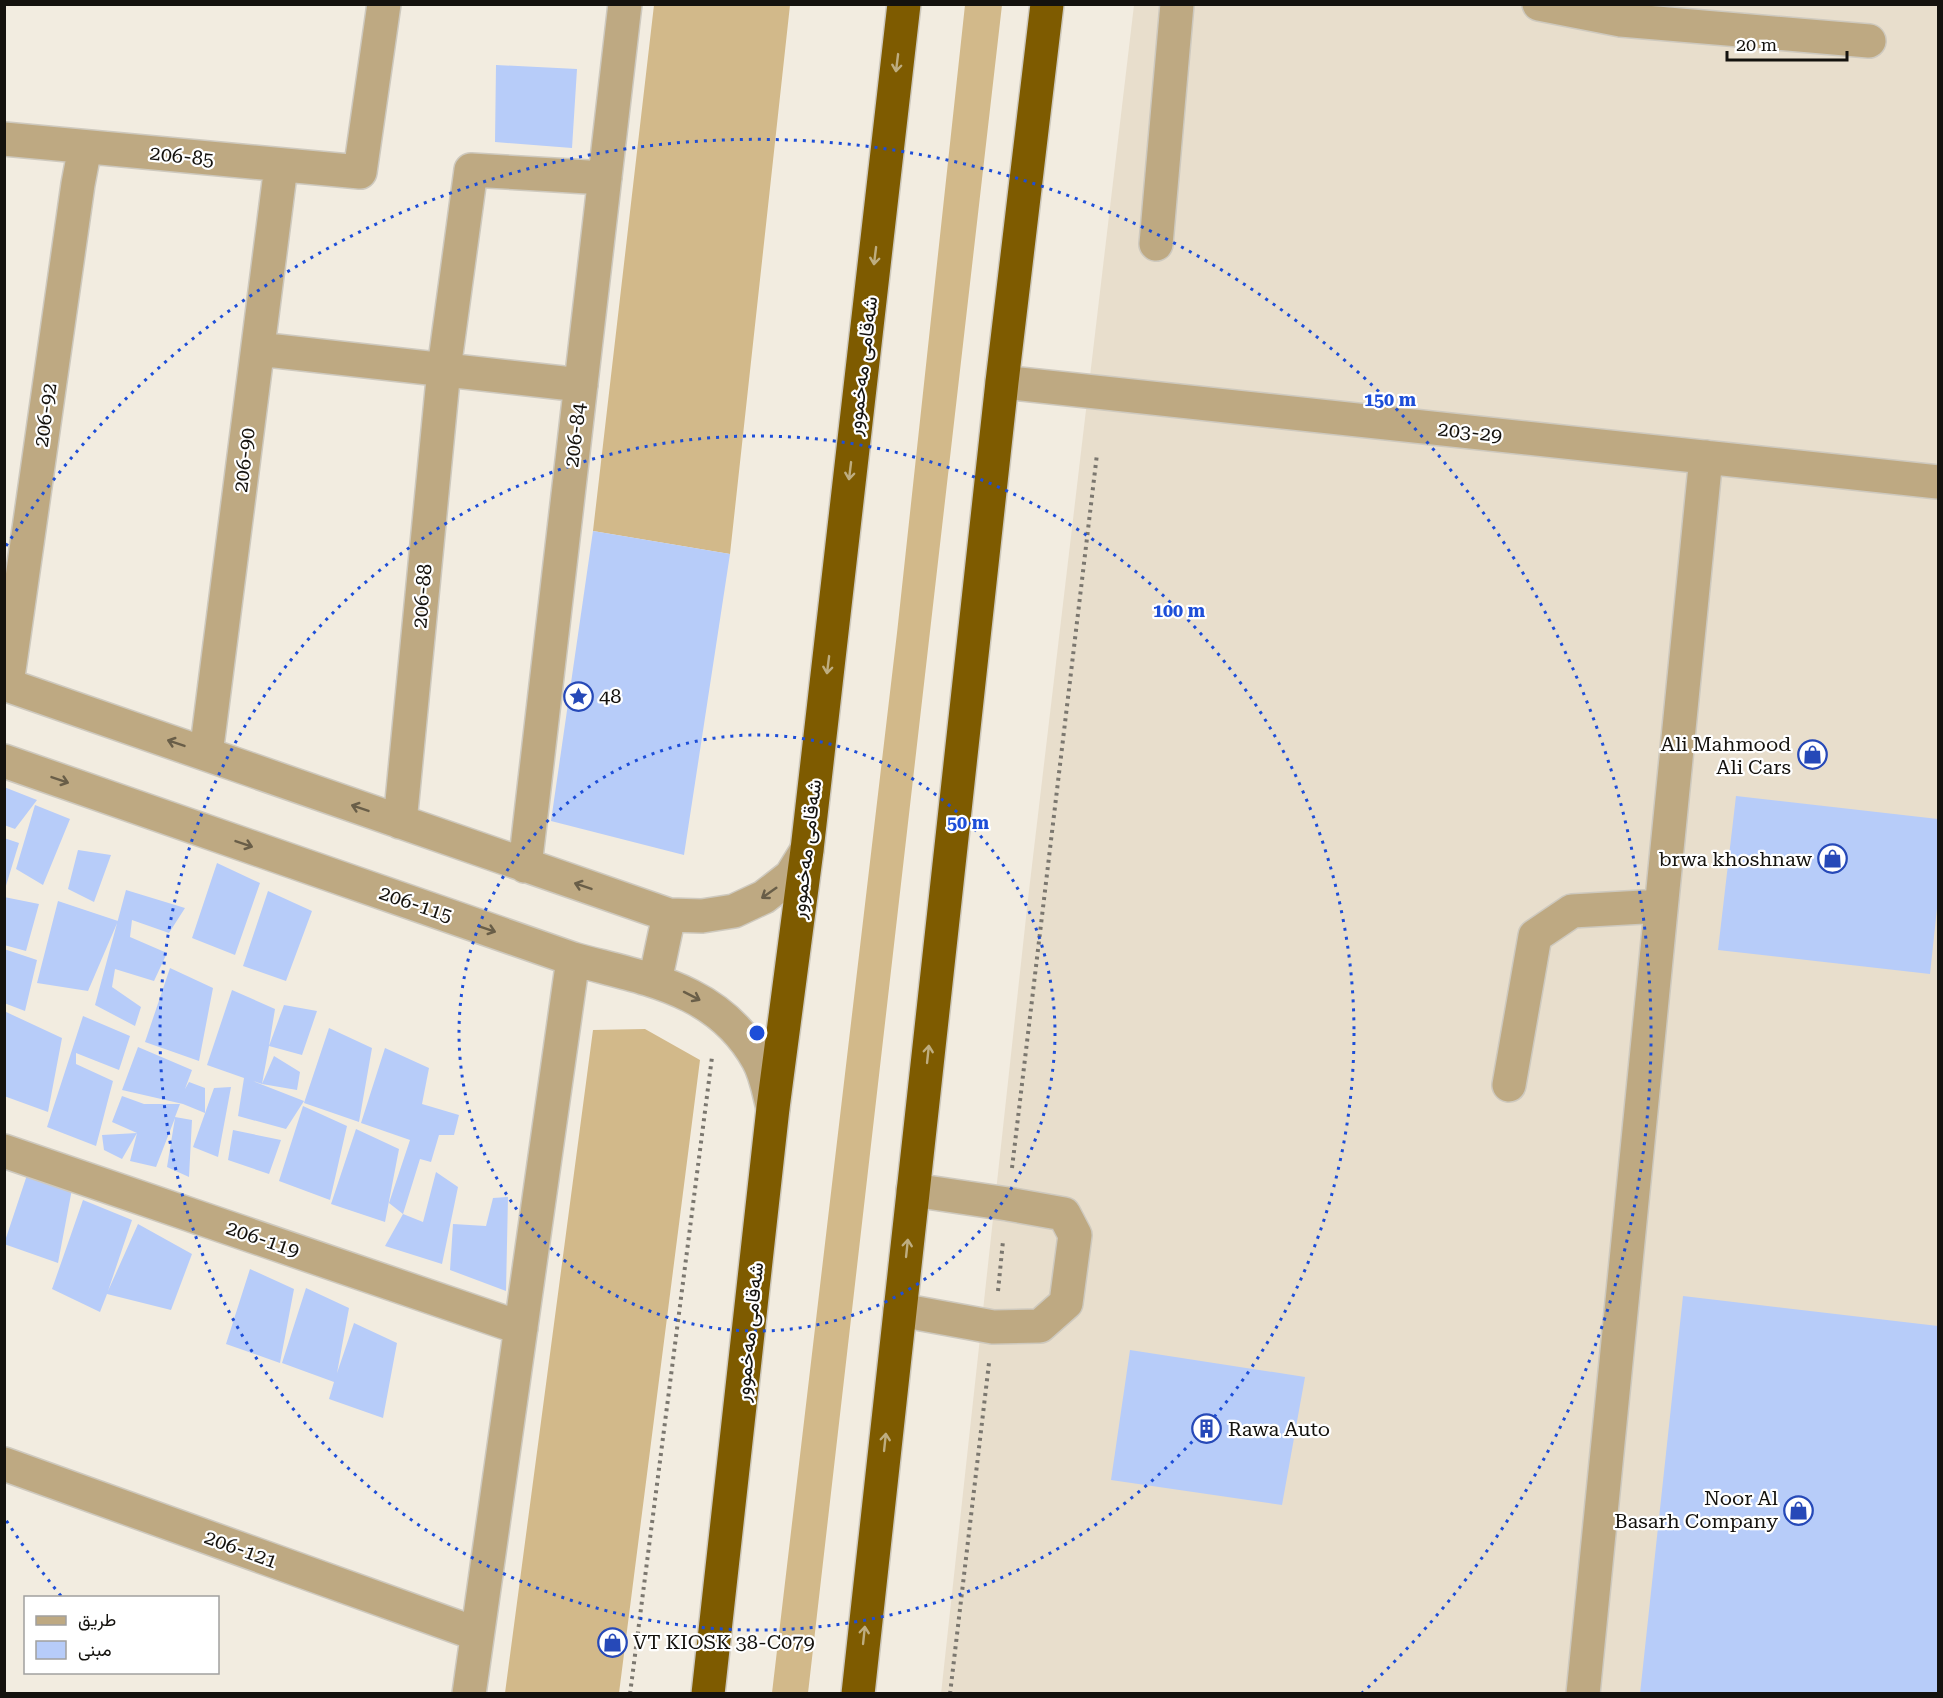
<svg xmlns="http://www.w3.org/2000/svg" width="1943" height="1698" viewBox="0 0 1943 1698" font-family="'Roboto Serif',Vazirmatn,serif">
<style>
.built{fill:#e8decc}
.forest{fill:#d2b98a}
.building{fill:#b7ccf9}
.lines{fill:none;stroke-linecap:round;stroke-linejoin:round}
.minor-casing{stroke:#cec9be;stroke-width:36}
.highway-casing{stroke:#cec9be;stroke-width:36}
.path{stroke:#7b776f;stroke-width:4;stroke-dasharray:3 4.5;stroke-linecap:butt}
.minor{stroke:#bea982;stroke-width:33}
.highway{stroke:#7e5b00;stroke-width:33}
.oneway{stroke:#bead80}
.oneway2{stroke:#695e48}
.ring{fill:none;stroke:#1d4ed8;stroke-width:3;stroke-dasharray:3 6}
.labels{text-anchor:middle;stroke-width:4.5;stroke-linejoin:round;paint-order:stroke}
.street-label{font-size:20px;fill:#14120e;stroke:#fff}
.poi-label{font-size:20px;fill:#14120e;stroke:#fff;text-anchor:start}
.centre{fill:#1d4ed8;stroke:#fff;stroke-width:3}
.ring-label{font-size:18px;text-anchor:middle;font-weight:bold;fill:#1d4ed8;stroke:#fff;stroke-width:4.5;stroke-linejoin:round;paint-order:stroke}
</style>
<rect width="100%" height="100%" fill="#f2ece0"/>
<path class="built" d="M 1134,5 L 1938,5 L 1938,1693 L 941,1694 L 1028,899 Z"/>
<path class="forest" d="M 654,5 L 790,5 L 730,554 L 593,531 Z
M 965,5 L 1002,5 L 808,1693 L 772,1693 L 897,633 Z
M 645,1029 L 700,1060 L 619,1693 L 505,1693 L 593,1030 Z"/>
<path class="building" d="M 496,65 L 577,69 L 572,148 L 495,142 Z
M 593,531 L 730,554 L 684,855 L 551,821 Z
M 4,787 L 37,800 L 15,829 L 4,825 Z
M 1736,796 L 1938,819 L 1938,899 L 1930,974 L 1718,950 Z
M 35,805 L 70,819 L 43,885 L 16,869 Z
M 4,838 L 19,843 L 5,889 L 4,888 Z
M 78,850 L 111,855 L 94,902 L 68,889 Z
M 217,863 L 260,883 L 235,955 L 192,938 Z
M 126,890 L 185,908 L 169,933 L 132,920 L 130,937 L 167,953 L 154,981 L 115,969 L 112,987 L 141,1007 L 135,1026 L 95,1005 Z
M 268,891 L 312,911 L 286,981 L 243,966 Z
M 4,897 L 39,904 L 26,951 L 4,945 Z
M 58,901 L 118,921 L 88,991 L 37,983 Z
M 4,949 L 37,960 L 25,1011 L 4,1003 Z
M 170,968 L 213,988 L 199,1061 L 145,1042 Z
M 232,990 L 275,1009 L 269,1046 L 284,1005 L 317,1011 L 302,1055 L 269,1046 L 262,1084 L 274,1056 L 300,1072 L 297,1090 L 262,1084 L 253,1081 L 304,1101 L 286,1129 L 238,1116 L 244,1078 L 207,1065 Z
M 4,1011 L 62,1038 L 48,1112 L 4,1096 Z
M 83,1016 L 130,1036 L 119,1070 L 76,1053 L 76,1064 L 113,1081 L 96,1146 L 47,1127 Z
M 329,1028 L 372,1048 L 359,1122 L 304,1103 Z
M 138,1047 L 192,1070 L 185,1089 L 189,1082 L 205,1088 L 205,1113 L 183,1104 L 122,1090 Z
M 385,1048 L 429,1068 L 422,1104 L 459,1115 L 454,1135 L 439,1135 L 431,1162 L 420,1159 L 403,1214 L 389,1203 L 410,1140 L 361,1123 Z
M 231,1087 L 218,1157 L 193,1147 L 214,1088 Z
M 122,1096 L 144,1104 L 180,1104 L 175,1117 L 192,1120 L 189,1177 L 167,1167 L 175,1118 L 156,1167 L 130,1161 L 137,1133 L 112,1122 Z
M 303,1106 L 347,1126 L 330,1200 L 279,1181 Z
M 356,1129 L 399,1149 L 385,1222 L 331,1204 Z
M 233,1130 L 281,1140 L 269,1174 L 228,1160 Z
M 137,1133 L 122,1159 L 104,1150 L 102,1135 Z
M 29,1169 L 72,1189 L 58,1263 L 4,1244 Z
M 436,1172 L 458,1187 L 442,1264 L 385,1246 L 403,1214 L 423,1222 Z
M 508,1197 L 506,1291 L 450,1270 L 453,1224 L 486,1226 L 493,1198 Z
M 83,1200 L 132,1220 L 108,1291 L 138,1224 L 192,1254 L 171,1310 L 107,1294 L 100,1312 L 52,1289 Z
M 250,1269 L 294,1289 L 280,1363 L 226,1344 Z
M 306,1288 L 349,1308 L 337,1373 L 354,1323 L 397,1343 L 383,1418 L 329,1399 L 334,1382 L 282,1363 Z
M 1683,1296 L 1938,1326 L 1938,1694 L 1640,1694 Z
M 1130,1350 L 1305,1377 L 1282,1505 L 1111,1480 Z"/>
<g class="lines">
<defs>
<path id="minor" d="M 1539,4 L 1621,20 L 1869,41
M 4,139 L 360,172 L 384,4
M 1156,244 L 1177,4
M 258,349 L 581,385
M 1002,382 L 1938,482
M 4,684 L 669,915 L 702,916 L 734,911 L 764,897 L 791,876 L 807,850
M 7,684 L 78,184 L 85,147
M 206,754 L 281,166
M 4,761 L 573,959 C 646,979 718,988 758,1060 C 766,1074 769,1093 773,1108
M 400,822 L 444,369 L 471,170 L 605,178
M 525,866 L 625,4
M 655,981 L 669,915
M 1509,1085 L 1535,936 L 1572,911 L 1661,906
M 4,1151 L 521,1328
M 900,1310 L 993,1327 L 1040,1326 L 1066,1303 L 1075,1235 L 1064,1214 L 1008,1204 L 913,1190
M 4,1464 L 477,1634
M 469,1694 L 573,959
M 1583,1694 L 1706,457"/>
<path id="highway" d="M 708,1694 L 773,1108 L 807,850 L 904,4
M 858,1694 L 1002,382 L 1047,4"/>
</defs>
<use href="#minor" class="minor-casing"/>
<use href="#highway" class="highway-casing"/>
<path class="path" d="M 1012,1168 L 1097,454
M 998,1291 L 1003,1241
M 630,1694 L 712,1057
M 950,1694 L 989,1363"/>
<use href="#minor" class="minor"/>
<use href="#highway" class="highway"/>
</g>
<defs><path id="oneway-shaft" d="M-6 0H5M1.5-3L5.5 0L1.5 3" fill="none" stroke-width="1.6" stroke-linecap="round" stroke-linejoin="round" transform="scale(1.5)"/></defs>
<g class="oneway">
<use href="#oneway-shaft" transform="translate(897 63) rotate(97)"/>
<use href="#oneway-shaft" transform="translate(875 256) rotate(97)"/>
<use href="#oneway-shaft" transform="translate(850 471) rotate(97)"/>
<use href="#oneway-shaft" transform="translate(828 665) rotate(97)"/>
<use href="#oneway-shaft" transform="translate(928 1054) rotate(-84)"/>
<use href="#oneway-shaft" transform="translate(907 1248) rotate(-84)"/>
<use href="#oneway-shaft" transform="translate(885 1442) rotate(-84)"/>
<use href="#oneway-shaft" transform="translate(864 1635) rotate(-84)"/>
</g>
<g class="oneway2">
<use href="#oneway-shaft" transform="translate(176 743) rotate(-161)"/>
<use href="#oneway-shaft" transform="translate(60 780) rotate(19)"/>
<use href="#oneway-shaft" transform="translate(360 808) rotate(-161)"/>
<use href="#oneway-shaft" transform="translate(244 844) rotate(19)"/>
<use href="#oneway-shaft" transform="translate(583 886) rotate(-161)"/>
<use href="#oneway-shaft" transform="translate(769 893) rotate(145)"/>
<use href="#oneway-shaft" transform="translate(487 929) rotate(19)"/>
<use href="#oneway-shaft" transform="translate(692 996) rotate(27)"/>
</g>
<g class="ring">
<circle cx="757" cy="1033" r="298"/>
<circle cx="757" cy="1033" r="597"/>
<path d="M61 1596A895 895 0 0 1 6 1520M6 546A895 895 0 1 1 1362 1693"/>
</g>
<defs>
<symbol id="sight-ring" viewBox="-11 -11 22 22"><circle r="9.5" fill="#fff" stroke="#2649b8" stroke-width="1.5"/><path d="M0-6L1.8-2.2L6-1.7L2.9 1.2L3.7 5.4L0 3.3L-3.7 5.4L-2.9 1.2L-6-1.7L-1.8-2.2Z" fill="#2649b8"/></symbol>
<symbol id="shop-ring" viewBox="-11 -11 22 22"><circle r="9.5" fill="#fff" stroke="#2649b8" stroke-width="1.5"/><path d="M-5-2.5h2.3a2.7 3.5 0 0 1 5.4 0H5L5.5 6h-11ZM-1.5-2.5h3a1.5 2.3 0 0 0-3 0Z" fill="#2649b8"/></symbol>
<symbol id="building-ring" viewBox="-11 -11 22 22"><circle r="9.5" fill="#fff" stroke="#2649b8" stroke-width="1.5"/><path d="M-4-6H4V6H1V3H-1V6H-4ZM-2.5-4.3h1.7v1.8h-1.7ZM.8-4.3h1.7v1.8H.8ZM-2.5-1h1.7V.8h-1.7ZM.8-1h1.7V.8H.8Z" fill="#2649b8"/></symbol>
</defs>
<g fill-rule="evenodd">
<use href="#sight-ring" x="562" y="680" width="33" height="33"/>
<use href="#shop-ring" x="1796" y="738" width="33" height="33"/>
<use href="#shop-ring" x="1816" y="842" width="33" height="33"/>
<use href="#building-ring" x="1190" y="1412" width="33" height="33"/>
<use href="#shop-ring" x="1782" y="1494" width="33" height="33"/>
<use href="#shop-ring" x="596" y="1626" width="33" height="33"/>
</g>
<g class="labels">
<g class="street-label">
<text transform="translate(182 156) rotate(6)" y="7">206-85</text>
<text transform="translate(862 366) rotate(-83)" y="7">شەقامی مەخموور</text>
<text transform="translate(45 415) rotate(-82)" y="7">206-92</text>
<text transform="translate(1470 432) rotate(6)" y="7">203-29</text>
<text transform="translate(575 435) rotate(-83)" y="7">206-84</text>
<text transform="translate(244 460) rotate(-83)" y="7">206-90</text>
<text transform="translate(422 596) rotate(-85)" y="7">206-88</text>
<text transform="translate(806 849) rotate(-83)" y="7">شەقامی مەخموور</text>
<text transform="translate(416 904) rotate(19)" y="7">206-115</text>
<text transform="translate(263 1239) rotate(19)" y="7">206-119</text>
<text transform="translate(749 1332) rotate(-84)" y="7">شەقامی مەخموور</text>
<text transform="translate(241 1549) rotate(20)" y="7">206-121</text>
</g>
<g class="poi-label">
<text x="599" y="703">48</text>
<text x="1791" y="751" text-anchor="end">Ali Mahmood<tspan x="1791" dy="23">Ali Cars</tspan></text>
<text x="1812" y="866" text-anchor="end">brwa khoshnaw</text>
<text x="1228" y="1436">Rawa Auto</text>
<text x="1778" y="1505" text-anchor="end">Noor Al<tspan x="1778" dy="23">Basarh Company</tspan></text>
<text x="633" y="1649">VT KIOSK 38-C079</text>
</g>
</g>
<circle cx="757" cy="1033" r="9" class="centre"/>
<g class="ring-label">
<text x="1390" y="406">150 m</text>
<text x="1179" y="617">100 m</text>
<text x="968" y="829">50 m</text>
</g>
<rect width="1943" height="1698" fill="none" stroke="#14120e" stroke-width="12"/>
<rect x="24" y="1596" width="195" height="78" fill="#ffffff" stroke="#a1a09f" stroke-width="1.5"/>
<rect x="36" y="1616" width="30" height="9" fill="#bea982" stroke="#a1a09f" stroke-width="1.5"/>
<text x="78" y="1626" font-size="18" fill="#14120e">طريق</text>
<rect x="36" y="1641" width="30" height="18" fill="#b7ccf9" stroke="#a1a09f" stroke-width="1.5"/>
<text x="78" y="1656" font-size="18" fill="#14120e">مبنى</text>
<path d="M1727 51v9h120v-9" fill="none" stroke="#14120e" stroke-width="3"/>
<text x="1736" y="51" font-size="18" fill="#14120e" stroke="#ffffff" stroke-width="4.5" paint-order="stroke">20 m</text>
</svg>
